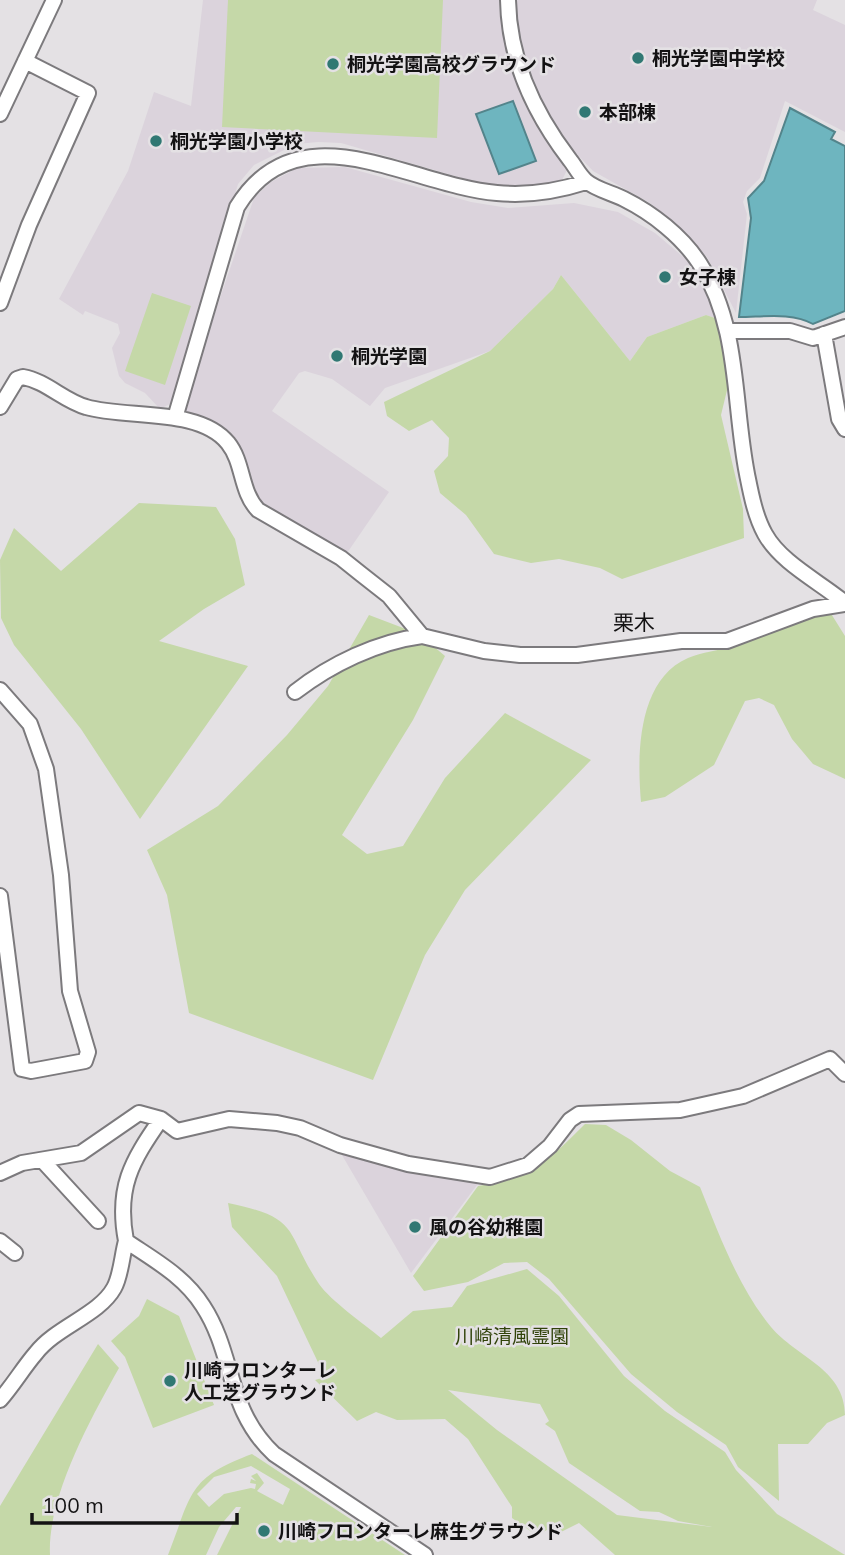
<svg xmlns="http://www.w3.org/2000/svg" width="845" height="1555" viewBox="0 0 845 1555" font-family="Mulish,'Noto Sans JP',sans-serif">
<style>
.built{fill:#dbd3dc}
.green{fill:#c5d8a8;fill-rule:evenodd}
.water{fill:#6eb5bf;stroke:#53848b;stroke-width:2}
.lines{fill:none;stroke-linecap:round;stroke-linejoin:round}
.street-casing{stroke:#7c7a7d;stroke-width:18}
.street{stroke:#fff;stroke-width:14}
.poi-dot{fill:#307873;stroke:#e4e1e4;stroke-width:2.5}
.labels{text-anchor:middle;stroke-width:5;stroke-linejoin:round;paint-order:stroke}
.poi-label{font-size:19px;font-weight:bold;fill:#131213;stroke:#e4e1e4;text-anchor:start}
.park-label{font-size:19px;fill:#31430a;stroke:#e4e1e4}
.neighbourhood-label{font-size:21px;fill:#131213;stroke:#e4e1e4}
</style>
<rect width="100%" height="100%" fill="#e4e1e4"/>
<path class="built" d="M 203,0 L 501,0 L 510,63 L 521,97 L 545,140 L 568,168 L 562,180 L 555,184 L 493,187 L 341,143 L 318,142 L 296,144 L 254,165 L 238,184 L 172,403 L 160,409 L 145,393 L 125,383 L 119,376 L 112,348 L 120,333 L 118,324 L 85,311 L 83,315 L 59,299 L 128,171 L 154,92 L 191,106 Z
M 514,0 L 817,0 L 813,10 L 845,25 L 845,132 L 785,101 L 760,178 L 747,191 L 743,202 L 747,214 L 736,313 L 707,257 L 680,229 L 650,203 L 593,171 L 554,130 L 539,106 L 520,46 Z
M 345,167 L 471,202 L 508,208 L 574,203 L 618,212 L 655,233 L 688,261 L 715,307 L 718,319 L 706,315 L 647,337 L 630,361 L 561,275 L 553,289 L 490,351 L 385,388 L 370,406 L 332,379 L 305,371 L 299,373 L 272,411 L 389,492 L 347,553 L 256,501 L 245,461 L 182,410 L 254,198 L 271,182 L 297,168 Z
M 339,1150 L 480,1181 L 411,1273 Z"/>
<path class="green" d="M 228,0 L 443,0 L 437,138 L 222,127 Z
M 561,275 L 630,361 L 647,337 L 706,315 L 718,319 L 728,386 L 721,415 L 743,509 L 744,538 L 622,579 L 600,568 L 559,559 L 531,563 L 494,554 L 466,515 L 440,493 L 434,471 L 448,456 L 449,438 L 432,420 L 409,431 L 387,416 L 384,402 L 490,351 L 553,289 Z
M 152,293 L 191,306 L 165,385 L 125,371 Z
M 139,503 L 216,507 L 235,539 L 245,585 L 204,609 L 159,641 L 248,666 L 140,819 L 81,729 L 14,645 L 1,618 L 0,560 L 14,528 L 61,571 Z
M 830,612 L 845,636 L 845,779 L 813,764 L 792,739 L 774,705 L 759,698 L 745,701 L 714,765 L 665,797 L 641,802 C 637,756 637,680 688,658 C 702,652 719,651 734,645 C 767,633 795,618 830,612 Z
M 369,615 L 419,634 L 445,656 L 413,720 L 342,835 L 367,854 L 403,846 L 445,778 L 505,713 L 591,760 L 465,890 L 425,955 L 373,1080 L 189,1013 L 167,895 L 147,850 L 218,806 L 287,735 L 328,686 Z
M 585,1124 L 606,1125 L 631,1140 L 670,1171 L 700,1187 C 719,1234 738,1287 771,1327 C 796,1357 845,1369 845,1415 L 827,1423 L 808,1444 L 778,1444 L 779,1501 L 738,1467 L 726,1445 L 677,1412 L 631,1374 L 549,1279 L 527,1262 L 504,1263 L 468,1282 L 424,1291 L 413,1276 L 478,1186 C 531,1178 548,1161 585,1124 Z
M 228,1203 C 302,1218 284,1231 319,1284 C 331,1301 364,1324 381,1338 L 413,1311 L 452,1307 L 467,1286 L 527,1269 L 559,1296 L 624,1376 L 665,1411 L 725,1452 L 736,1470 L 777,1514 L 845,1555 L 615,1555 L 579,1523 L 559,1533 L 547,1530 L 536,1535 L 512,1518 L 512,1507 L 468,1439 L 445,1419 L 397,1420 L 376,1412 L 357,1421 L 315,1380 L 325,1377 L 277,1276 L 232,1227 ZM 448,1390 L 540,1404 L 549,1421 L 545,1424 L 555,1431 L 569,1463 L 640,1511 L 659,1512 L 678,1521 L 712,1527 L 617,1515 L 497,1430 Z
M 147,1299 L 179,1316 L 214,1405 L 153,1428 L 125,1357 L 111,1341 L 139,1316 Z
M 98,1344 L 119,1368 C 91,1418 47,1497 50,1555 L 0,1555 L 0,1506 Z
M 252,1454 L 405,1555 L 217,1555 L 241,1507 L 236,1507 L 219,1527 L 206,1555 L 168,1555 C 192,1494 187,1478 252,1454 ZM 251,1466 L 290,1489 L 283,1505 L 257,1491 L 264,1483 L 257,1473 L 251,1476 L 256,1481 L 251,1479 L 250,1483 L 256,1484 L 255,1489 L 251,1488 L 224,1494 L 209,1507 L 197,1494 L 214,1477 Z"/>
<path class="water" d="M 513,101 L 536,161 L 499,174 L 476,114 Z
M 790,108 L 835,132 L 831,139 L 845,146 L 845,311 L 813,324 C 792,312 763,317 739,317 L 751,218 L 748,198 L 764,181 Z"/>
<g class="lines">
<defs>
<path id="street" d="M 508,0 C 509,61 534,113 570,160 C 575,166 579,175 586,181 C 595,189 612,193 624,199 C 652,213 682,236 700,264 C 740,327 733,403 747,474 C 751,494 755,516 765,534 C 781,563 820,582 845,603
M 0,114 L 54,0
M 0,303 L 29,225 L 88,93 L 25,61
M 727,331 L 790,331 L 813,338 L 845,327
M 824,334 L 839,419 L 845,429
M 0,407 L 17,379 L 23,377 C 46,381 64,401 86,407 C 126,419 199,407 228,443 C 244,463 240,491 258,510 L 341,558 L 361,574 L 389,596 L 422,636 L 484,651 L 520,655 L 577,655 L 681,641 L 727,641 L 813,609 L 845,604
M 175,418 L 237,207 C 299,106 410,186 497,193 C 527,196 558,191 586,182
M 0,690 L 30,724 L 46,769 L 61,875 L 70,991 L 88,1052 L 85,1061 L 31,1071 L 22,1069 L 0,896
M 295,692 C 331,664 377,642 422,636
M 161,1119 L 177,1131 L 229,1119 L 277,1123 L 300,1128 L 340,1145 L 408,1164 L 490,1177 L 528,1165 L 550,1146 L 570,1120 L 579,1114 L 680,1110 L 743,1096 L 830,1059 L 845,1074
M 42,1160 L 98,1221
M 0,1173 L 22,1163 L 81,1153 L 139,1113 L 161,1119 C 131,1162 116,1188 126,1241 C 154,1260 184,1276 203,1306 C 235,1355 226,1409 274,1454 L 425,1555
M 0,1241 L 15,1253
M 0,1400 C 14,1384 23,1368 36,1353 C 56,1327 99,1315 114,1288 C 121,1276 122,1255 126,1241"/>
</defs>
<use href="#street" class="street-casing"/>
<use href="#street" class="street"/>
</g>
<g class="poi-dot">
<circle cx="638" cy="58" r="7"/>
<circle cx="333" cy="64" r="7"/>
<circle cx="585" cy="112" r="7"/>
<circle cx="156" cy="141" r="7"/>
<circle cx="665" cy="277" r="7"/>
<circle cx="337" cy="356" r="7"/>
<circle cx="415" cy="1227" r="7"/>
<circle cx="170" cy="1381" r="7"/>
<circle cx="264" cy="1531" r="7"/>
</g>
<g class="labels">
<g class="poi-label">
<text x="652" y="65">桐光学園中学校</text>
<text x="347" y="71">桐光学園高校グラウンド</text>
<text x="599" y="119">本部棟</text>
<text x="170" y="148">桐光学園小学校</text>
<text x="679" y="284">女子棟</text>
<text x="351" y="363">桐光学園</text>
<text x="429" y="1234">風の谷幼稚園</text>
<text x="184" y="1377">川崎フロンターレ<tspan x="184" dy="22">人工芝グラウンド</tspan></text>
<text x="278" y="1538">川崎フロンターレ麻生グラウンド</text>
</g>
<g class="park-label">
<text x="512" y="1343">川崎清風霊園</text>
</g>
<g class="neighbourhood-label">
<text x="634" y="630">栗木</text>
</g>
</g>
<path d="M32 1513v10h205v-10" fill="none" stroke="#131213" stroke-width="3.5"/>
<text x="42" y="1513" font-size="21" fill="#131213" stroke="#e4e1e4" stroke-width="5" paint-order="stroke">100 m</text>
</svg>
